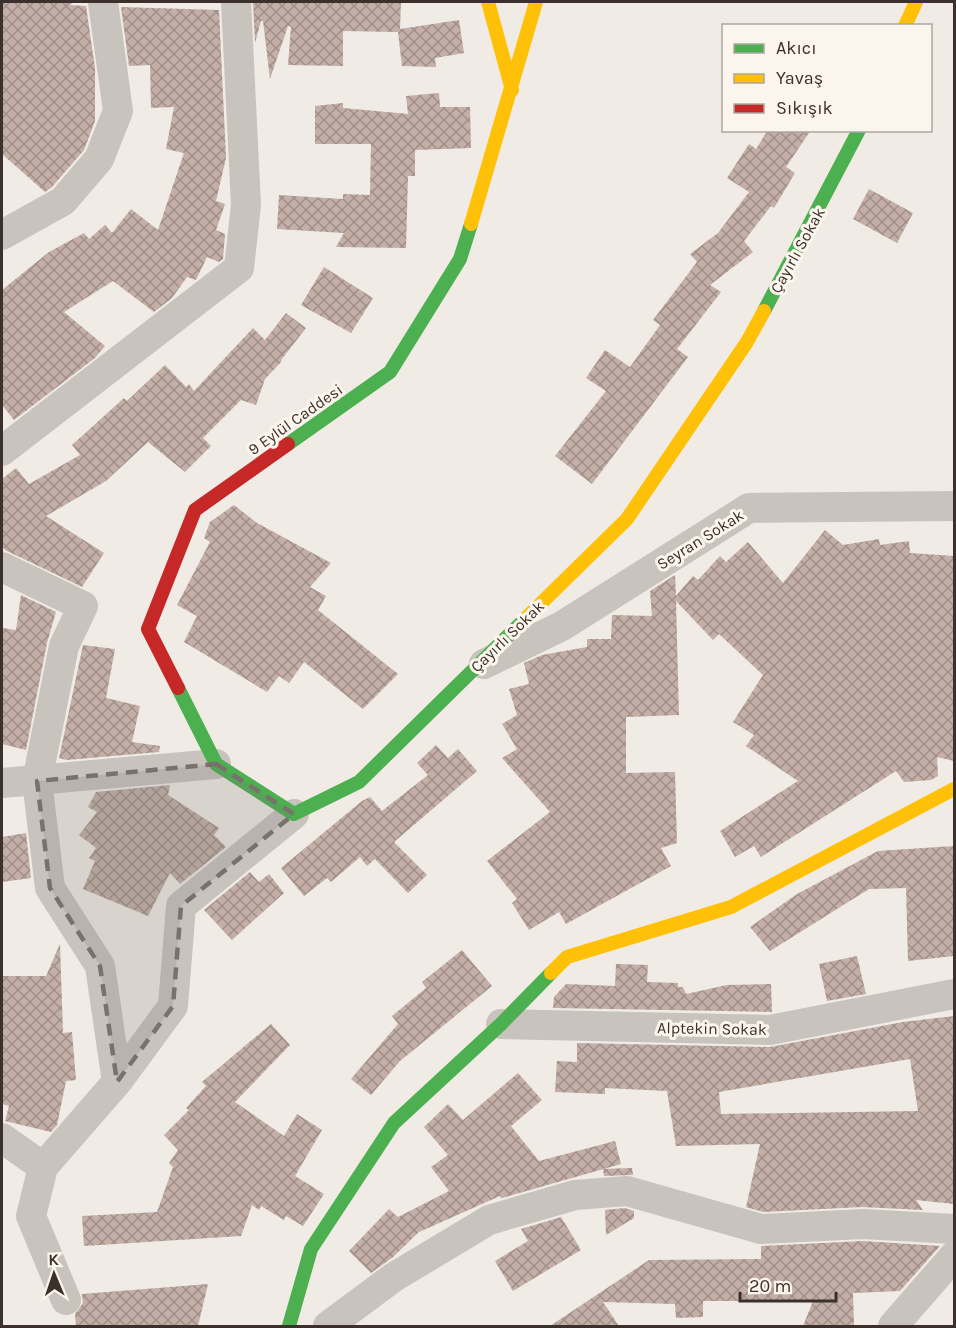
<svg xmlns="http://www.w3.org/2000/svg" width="956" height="1328" viewBox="0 0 956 1328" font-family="Karla,sans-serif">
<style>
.building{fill:url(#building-cross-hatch);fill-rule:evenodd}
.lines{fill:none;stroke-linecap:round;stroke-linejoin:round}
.street{stroke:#c9c3be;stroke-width:30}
.fast{stroke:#4caf50;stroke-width:14}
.slow{stroke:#ffc107;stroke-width:14}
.jam{stroke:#c62828;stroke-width:14}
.marked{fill:#7a716c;fill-opacity:0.2;stroke:#7a716c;stroke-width:4.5;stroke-dasharray:12 8;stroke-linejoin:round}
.labels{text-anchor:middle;stroke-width:6;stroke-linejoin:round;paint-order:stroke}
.street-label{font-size:16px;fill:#3b302b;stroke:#fbf5ee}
</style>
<defs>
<pattern id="building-cross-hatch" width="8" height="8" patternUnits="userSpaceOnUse" patternTransform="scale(1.5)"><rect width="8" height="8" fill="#c3afa7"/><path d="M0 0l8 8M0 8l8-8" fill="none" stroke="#a08f88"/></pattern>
</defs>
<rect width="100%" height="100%" fill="#f0ebe5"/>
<path class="building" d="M 2,2 L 74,2 L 70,5 L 86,6 L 95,68 L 95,121 L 84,150 L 52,187 L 45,192 L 2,154 Z
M 253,2 L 401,2 L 400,29 L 459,20 L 464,53 L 435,58 L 436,67 L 402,66 L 398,32 L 343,31 L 343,66 L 288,65 L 291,27 L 288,26 L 270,79 L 263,21 L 261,21 L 255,43 Z
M 121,7 L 219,10 L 226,158 L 216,201 L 225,204 L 216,230 L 225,234 L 223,259 L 219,262 L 207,257 L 196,280 L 187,277 L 172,298 L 154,312 L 113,281 L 64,312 L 105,346 L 95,358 L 14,420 L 2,405 L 2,290 L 49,252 L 84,233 L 89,239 L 105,225 L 112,233 L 131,209 L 158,230 L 184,153 L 166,149 L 174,107 L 151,108 L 150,65 L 129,66 Z
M 439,93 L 440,107 L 470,107 L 471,148 L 415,150 L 415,176 L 408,176 L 406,248 L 336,247 L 344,233 L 277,229 L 279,195 L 343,199 L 343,194 L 370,195 L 371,144 L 315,144 L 315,106 L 343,103 L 343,108 L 408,114 L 406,96 Z
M 768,130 L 811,130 L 786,167 L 795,173 L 774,208 L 771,206 L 744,241 L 753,252 L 710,285 L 721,292 L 677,349 L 688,357 L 592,484 L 555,456 L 606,391 L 586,378 L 605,350 L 630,367 L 660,325 L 653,320 L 697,262 L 690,254 L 718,233 L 749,192 L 727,178 L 749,144 L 756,149 Z
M 869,189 L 913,213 L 897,243 L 853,219 Z
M 324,267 L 373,298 L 351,333 L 301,305 Z
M 286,313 L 306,328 L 281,360 L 282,361 L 265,379 L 256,405 L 241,400 L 203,438 L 211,446 L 185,472 L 148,442 L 106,481 L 46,516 L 104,553 L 82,587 L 5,550 L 2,546 L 2,479 L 16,468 L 29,484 L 80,455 L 72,445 L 124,398 L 127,401 L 165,365 L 186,387 L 189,384 L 194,391 L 253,328 L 265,340 Z
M 234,505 L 257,523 L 331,563 L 310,587 L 326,596 L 318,610 L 398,674 L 363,709 L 304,662 L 289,683 L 279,676 L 267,692 L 184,642 L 197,616 L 177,605 L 210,542 L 204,538 L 210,522 Z
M 825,530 L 843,545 L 879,539 L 880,545 L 909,541 L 910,553 L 954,556 L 954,761 L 937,757 L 938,776 L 931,780 L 904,782 L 896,771 L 761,857 L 754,846 L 735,857 L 720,831 L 798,781 L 746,746 L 754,735 L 733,722 L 763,675 L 719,634 L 713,640 L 676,601 L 679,715 L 626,717 L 626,773 L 675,772 L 677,843 L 661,848 L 671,866 L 566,924 L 559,912 L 529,930 L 512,903 L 517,899 L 487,861 L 550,812 L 502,758 L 517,749 L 502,724 L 517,715 L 509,689 L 529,684 L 524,663 L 542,655 L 587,647 L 587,639 L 611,639 L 612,615 L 652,616 L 650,591 L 675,575 L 676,596 L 693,576 L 698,580 L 720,556 L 726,562 L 748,542 L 783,583 Z
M 21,595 L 56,612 L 47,643 L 26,750 L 2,744 L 2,628 L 16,630 Z
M 83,645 L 115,649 L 106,698 L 140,706 L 132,742 L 160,746 L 159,752 L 67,760 L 59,758 Z
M 436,745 L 448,758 L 458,749 L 477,771 L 394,842 L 427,875 L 408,893 L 375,859 L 367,866 L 360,857 L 331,882 L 327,878 L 304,896 L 281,868 L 362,801 L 370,797 L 382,811 L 428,775 L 417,763 Z
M 170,785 L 168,795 L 219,828 L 214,835 L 226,847 L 180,884 L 170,873 L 148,916 L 83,889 L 95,861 L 89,858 L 96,848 L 79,835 L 97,812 L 88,807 L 96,792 Z
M 26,833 L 31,878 L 2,882 L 2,837 Z
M 954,846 L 954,956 L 908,961 L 906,888 L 869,889 L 770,951 L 750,927 L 797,894 L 878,851 Z
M 250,872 L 259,882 L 269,874 L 284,893 L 232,940 L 204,910 Z
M 60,944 L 63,1033 L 72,1032 L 76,1080 L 66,1081 L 57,1125 L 51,1132 L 5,1121 L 9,1106 L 2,1104 L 2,976 L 46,976 Z
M 462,950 L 492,986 L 400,1061 L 371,1095 L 351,1079 L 398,1024 L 392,1016 L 426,988 L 422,982 Z
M 857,956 L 866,994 L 827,1001 L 819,964 Z
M 616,964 L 648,965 L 647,982 L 678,983 L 678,987 L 683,987 L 686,994 L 727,985 L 771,984 L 772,1012 L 553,1008 L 554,997 L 566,984 L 615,986 Z
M 954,1016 L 954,1204 L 916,1200 L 923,1210 L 862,1207 L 763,1212 L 746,1207 L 760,1144 L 676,1146 L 667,1091 L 605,1088 L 605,1094 L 555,1092 L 557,1061 L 577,1062 L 577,1043 L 770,1047 L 903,1022 ZM 910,1059 L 918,1111 L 721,1114 L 719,1092 Z
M 271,1024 L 290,1045 L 235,1102 L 284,1136 L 297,1114 L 322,1130 L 295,1176 L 324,1194 L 303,1226 L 286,1216 L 284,1220 L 261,1206 L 259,1210 L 252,1205 L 241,1236 L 84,1246 L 82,1216 L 157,1212 L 173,1167 L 169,1163 L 178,1150 L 164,1135 L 189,1110 L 186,1108 L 206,1086 L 202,1082 Z
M 518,1073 L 542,1100 L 511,1126 L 539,1161 L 615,1141 L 621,1164 L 502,1198 L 500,1196 L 419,1232 L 392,1258 L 371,1273 L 349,1251 L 389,1209 L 398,1217 L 449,1191 L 431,1167 L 448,1155 L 424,1127 L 448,1104 L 463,1120 Z
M 632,1168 L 633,1175 L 604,1176 L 603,1169 Z
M 625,1208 L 634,1211 L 634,1218 L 606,1235 L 605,1210 Z
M 561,1217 L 581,1250 L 513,1291 L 495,1261 L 528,1241 L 521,1229 Z
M 863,1241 L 940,1246 L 900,1291 L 853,1293 L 854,1326 L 803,1326 L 813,1301 L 703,1301 L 703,1317 L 676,1318 L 675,1304 L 603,1302 L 619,1326 L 550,1326 L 649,1260 L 761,1259 L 761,1246 Z
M 208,1284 L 198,1326 L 76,1326 L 75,1314 L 83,1303 L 82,1294 Z"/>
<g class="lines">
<path class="street" d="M 2,235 L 63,201 L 99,159 L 118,111 L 103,2
M 2,451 L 239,268 L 246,205 L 236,2
M 2,567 L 83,606 L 64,646 L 37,781 L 50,888 L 100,966 L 117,1082 L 43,1167 L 31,1216 L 66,1300
M 484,664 L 562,626 L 749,508 L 954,506
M 2,783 L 216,764
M 501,1024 L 770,1030 L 954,994
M 117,1082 L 173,1006 L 181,906 L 294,814
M 2,1138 L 43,1167
M 328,1326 L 394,1277 L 489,1220 L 575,1195 L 627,1191 L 761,1229 L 863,1224 L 954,1229
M 893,1326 L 954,1256"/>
<path class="fast" d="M 764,311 L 859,130
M 288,444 L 390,372 L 460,259 L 471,224
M 178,688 L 216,764 L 294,814 L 359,782 L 525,619
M 289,1326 L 311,1249 L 394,1123 L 501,1024 L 551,973"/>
<path class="slow" d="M 488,2 L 512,90
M 905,26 L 916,2
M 471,224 L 536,2
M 525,619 L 627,519 L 747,342 L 764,311
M 551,973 L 567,957 L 731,907 L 954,789"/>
<path class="jam" d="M 178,688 L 148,629 L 195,510 L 288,444"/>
</g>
<path class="marked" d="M 216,764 L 294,814 L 181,906 L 173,1006 L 117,1082 L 100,966 L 50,888 L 37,781 Z"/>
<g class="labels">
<g class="street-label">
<text transform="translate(797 250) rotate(-61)" y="6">Çayırlı Sokak</text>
<text transform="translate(295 419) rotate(-35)" y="6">9 Eylül Caddesi</text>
<text transform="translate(700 539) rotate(-32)" y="6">Seyran Sokak</text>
<text transform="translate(507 636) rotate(-44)" y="6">Çayırlı Sokak</text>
<text transform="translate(712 1028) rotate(1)" y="6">Alptekin Sokak</text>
</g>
</g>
<rect width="956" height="1328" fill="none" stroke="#3b302b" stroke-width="6"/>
<rect x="722" y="24" width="210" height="108" fill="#fbf5ee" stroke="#aea6a0" stroke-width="1.5"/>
<rect x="734" y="44" width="30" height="9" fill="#4caf50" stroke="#aea6a0" stroke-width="1.5"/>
<text x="776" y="54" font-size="18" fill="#3b302b">Akıcı</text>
<rect x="734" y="74" width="30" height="9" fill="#ffc107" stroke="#aea6a0" stroke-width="1.5"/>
<text x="776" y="84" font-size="18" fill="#3b302b">Yavaş</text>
<rect x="734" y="104" width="30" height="9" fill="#c62828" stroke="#aea6a0" stroke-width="1.5"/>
<text x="776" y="114" font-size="18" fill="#3b302b">Sıkışık</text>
<g transform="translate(54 1274) rotate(358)" stroke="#fbf5ee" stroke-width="4.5" paint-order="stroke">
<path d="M0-4.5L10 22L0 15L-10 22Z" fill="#3b302b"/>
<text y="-9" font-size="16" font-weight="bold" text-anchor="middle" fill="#3b302b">K</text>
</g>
<path d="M740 1292v9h96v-9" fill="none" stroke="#3b302b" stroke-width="3"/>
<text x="749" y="1292" font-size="18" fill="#3b302b" stroke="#fbf5ee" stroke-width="4.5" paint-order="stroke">20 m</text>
</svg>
